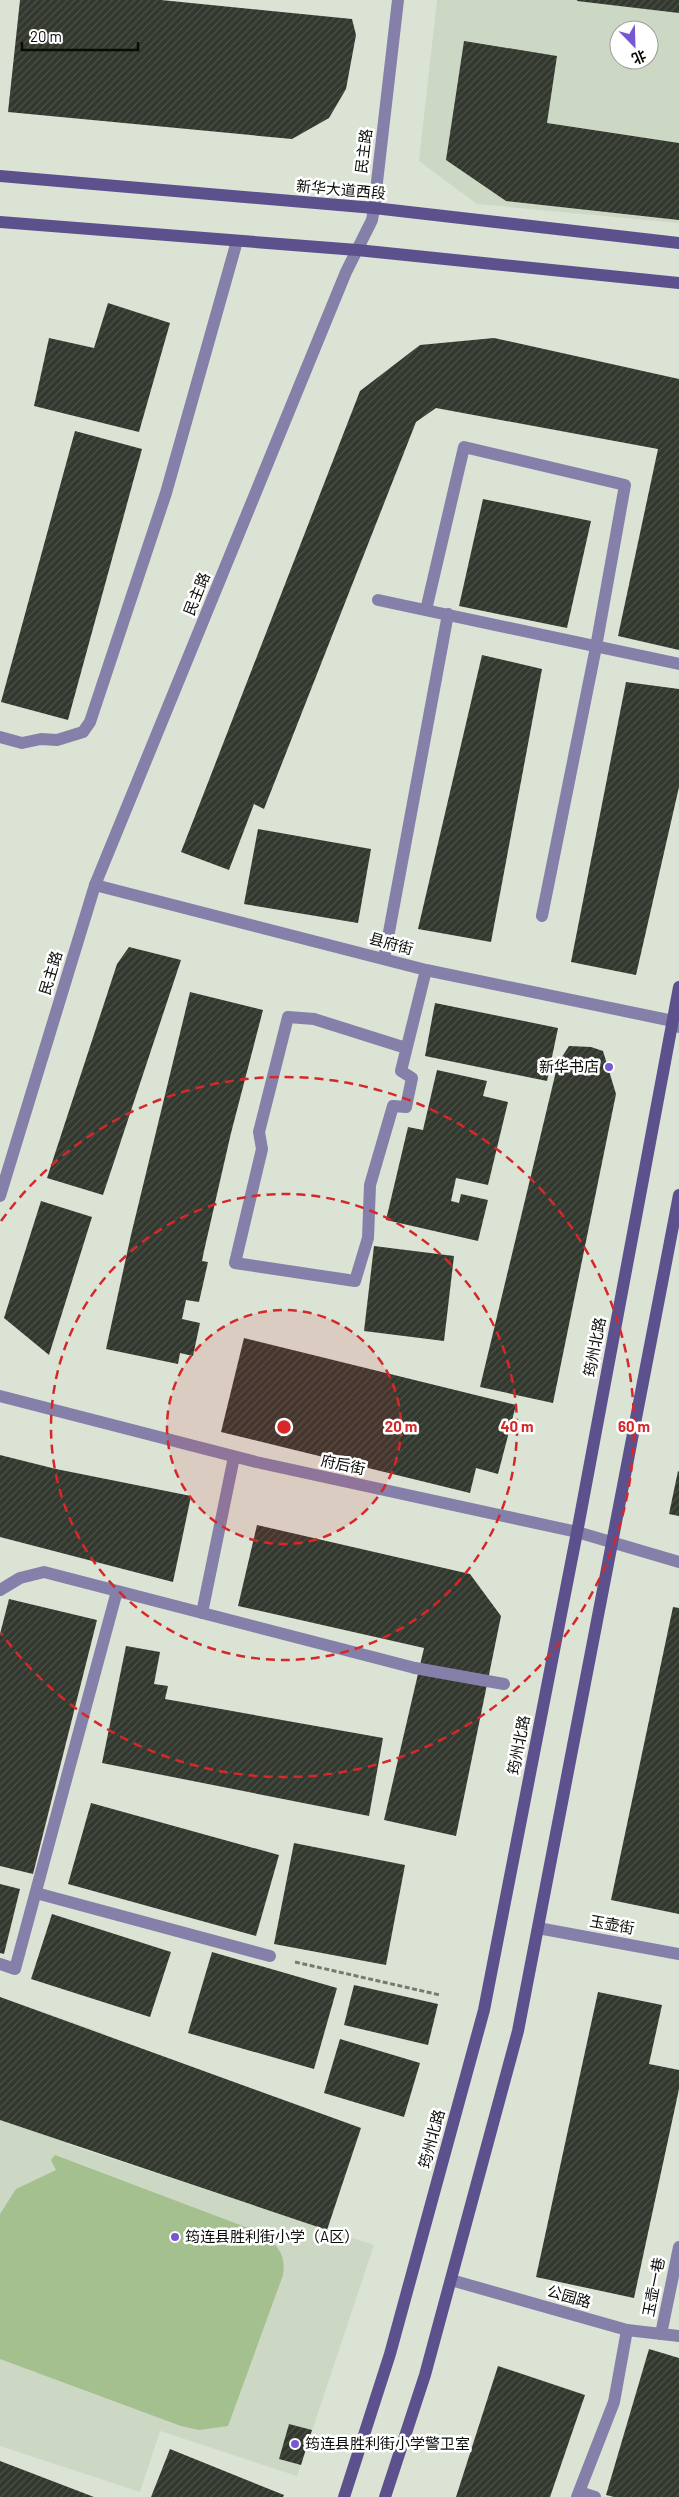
<svg xmlns="http://www.w3.org/2000/svg" width="679" height="2497" viewBox="0 0 679 2497" font-family="Barlow,'Noto Sans SC',sans-serif">
<style>
.built{fill:#ccd8c4;fill-rule:evenodd}
.pitch{fill:#a3c08e}
.building{fill:url(#building-hatch)}
.lines{fill:none;stroke-linecap:round;stroke-linejoin:round}
.path{stroke:#767b72;stroke-width:3;stroke-dasharray:5 2.5;stroke-linecap:butt}
.service{stroke:#8580a9;stroke-width:12}
.minor{stroke:#8580a9;stroke-width:12}
.tertiary{stroke:#8580a9;stroke-width:12}
.secondary{stroke:#5c518d;stroke-width:12}
.ring{fill:none;stroke:#d62828;stroke-width:2.5;stroke-dasharray:9 6}
.poi-dot{fill:#7758d2;stroke:#fff;stroke-width:2}
.labels{text-anchor:middle;stroke-width:5;stroke-linejoin:round;paint-order:stroke}
.street-label{font-size:15px;fill:#0a0c08;stroke:#fff}
.poi-label{font-size:15px;fill:#0a0c08;stroke:#fff;text-anchor:start}
.centre{fill:#d62828;stroke:#fff;stroke-width:2.5}
.ring-label{font-size:15px;text-anchor:middle;font-weight:bold;fill:#d62828;stroke:#fff;stroke-width:5;stroke-linejoin:round;paint-order:stroke}
</style>
<defs>
<pattern id="building-hatch" width="6" height="6" patternUnits="userSpaceOnUse" patternTransform="scale(1.25)"><rect width="6" height="6" fill="#32382e"/><path d="M-1 1l2-2M0 6l6-6M5 7l2-2" fill="none" stroke="#4c5149"/></pattern>
</defs>
<rect width="100%" height="100%" fill="#dbe3d5"/>
<path class="built" d="M 437,0 L 679,0 L 679,223 L 477,204 L 419,161 ZM 619,30 L 649,30 L 649,60 L 619,60 Z
M 0,1997 L 106,2034 L 67,2144 L 374,2245 L 297,2476 L 160,2431 L 140,2492 L 0,2446 Z"/>
<path class="pitch" d="M 55,2155 L 264,2234 C 279,2248 286,2255 283,2275 L 228,2426 L 199,2430 L 181,2426 L 0,2359 L 0,2214 L 16,2189 L 56,2170 L 51,2160 Z"/>
<path class="building" d="M 20,0 L 161,0 L 352,19 L 356,35 L 346,89 L 329,118 L 292,139 L 8,112 Z
M 577,0 L 679,0 L 679,13 L 577,1 Z
M 464,41 L 557,56 L 547,123 L 679,143 L 679,220 L 506,201 L 446,160 Z
M 108,303 L 170,323 L 139,432 L 34,406 L 49,338 L 94,348 Z
M 494,338 L 679,379 L 679,650 L 618,636 L 658,449 L 436,408 L 416,422 L 264,809 L 254,804 L 229,870 L 181,852 L 360,391 L 420,345 Z
M 75,431 L 142,449 L 68,720 L 1,702 Z
M 483,499 L 591,521 L 567,628 L 459,606 Z
M 482,655 L 542,669 L 491,942 L 418,929 Z
M 626,682 L 679,689 L 679,787 L 636,975 L 571,962 Z
M 258,829 L 371,849 L 358,923 L 244,904 Z
M 129,947 L 181,960 L 103,1195 L 47,1178 L 117,964 Z
M 190,992 L 263,1010 L 231,1133 L 204,1251 L 202,1261 L 208,1262 L 199,1302 L 186,1300 L 182,1319 L 200,1323 L 193,1356 L 180,1353 L 178,1364 L 106,1349 L 131,1235 Z
M 435,1003 L 558,1028 L 547,1081 L 425,1056 Z
M 569,1046 L 591,1047 L 603,1051 L 616,1094 L 553,1403 L 480,1387 L 558,1063 Z
M 437,1070 L 487,1081 L 483,1096 L 508,1102 L 488,1185 L 456,1178 L 451,1201 L 459,1203 L 461,1194 L 488,1200 L 478,1241 L 386,1220 L 408,1127 L 423,1130 Z
M 41,1201 L 92,1217 L 49,1355 L 4,1318 Z
M 374,1246 L 454,1256 L 444,1341 L 364,1331 Z
M 244,1338 L 516,1405 L 498,1474 L 476,1468 L 470,1493 L 221,1432 Z
M 0,1455 L 56,1469 L 191,1496 L 173,1582 L 0,1537 Z
M 678,1471 L 679,1472 L 679,1516 L 669,1514 Z
M 257,1525 L 470,1574 L 501,1616 L 456,1836 L 384,1820 L 424,1648 L 238,1606 Z
M 9,1599 L 97,1620 L 33,1874 L 0,1866 L 0,1634 Z
M 673,1607 L 679,1608 L 679,1914 L 611,1900 Z
M 126,1646 L 160,1652 L 154,1684 L 168,1686 L 165,1699 L 383,1738 L 369,1816 L 102,1763 Z
M 91,1803 L 279,1855 L 256,1936 L 68,1884 Z
M 294,1843 L 405,1865 L 386,1965 L 274,1944 Z
M 0,1884 L 20,1889 L 4,1954 L 0,1953 Z
M 52,1914 L 171,1952 L 150,2017 L 31,1979 Z
M 212,1952 L 337,1988 L 314,2069 L 188,2033 Z
M 354,1985 L 438,2004 L 428,2045 L 344,2025 Z
M 598,1992 L 662,2005 L 649,2064 L 679,2070 L 679,2089 L 634,2298 L 536,2277 Z
M 0,1997 L 361,2128 L 327,2230 L 0,2120 Z
M 340,2039 L 420,2063 L 404,2117 L 324,2093 Z
M 649,2349 L 679,2358 L 679,2497 L 614,2497 L 606,2495 Z
M 498,2366 L 585,2395 L 550,2497 L 456,2497 Z
M 289,2424 L 312,2430 L 301,2465 L 279,2459 Z
M 170,2449 L 284,2495 L 283,2497 L 151,2497 Z
M 0,2461 L 94,2497 L 0,2497 Z"/>
<g class="lines">
<path class="path" d="M 295,1962 L 440,1995"/>
<path class="service" d="M 415,1668 L 504,1684"/>
<path class="minor" d="M 378,600 L 679,664
M 426,610 L 464,447 L 625,485 L 596,647 L 542,916
M 0,737 L 22,743 L 41,739 L 57,740 L 83,732 L 90,722 L 166,493 L 237,241
M 95,885 L 426,970 L 673,1021 L 679,1027
M 384,959 L 448,614
M 406,1048 L 314,1019 L 288,1017 L 259,1132 L 262,1149 L 235,1263 L 355,1281 L 368,1238 L 370,1185 L 393,1106 L 406,1107 L 412,1078 L 401,1071 L 426,970
M 0,1396 L 256,1462 L 577,1532 L 679,1562
M 0,1590 L 20,1578 L 44,1572 L 415,1668
M 202,1613 L 234,1457
M 36,1893 L 270,1956
M 538,1928 L 679,1954
M 0,1964 L 15,1969 L 117,1591
M 661,2334 L 679,2247
M 579,2492 L 595,2497
M 577,2497 L 614,2402 L 627,2330"/>
<path class="tertiary" d="M 0,1196 L 95,885 L 346,272 L 372,220 L 374,208 L 398,0
M 451,2280 L 627,2330 L 679,2336"/>
<path class="secondary" d="M 0,176 L 374,208 L 679,243
M 0,222 L 357,250 L 679,283
M 344,2497 L 390,2354 L 484,2010 L 579,1522 L 679,987
M 385,2497 L 425,2375 L 518,2031 L 679,1195"/>
</g>
<circle cx="284" cy="1427" r="117" fill="#d62828" fill-opacity=".12"/>
<g class="ring">
<circle cx="284" cy="1427" r="117"/>
<circle cx="284" cy="1427" r="233"/>
<path d="M1 1221A350 350 0 1 1 1 1633"/>
</g>
<g class="poi-dot">
<circle cx="609" cy="1067" r="5"/>
<circle cx="175" cy="2237" r="5"/>
<circle cx="295" cy="2444" r="5"/>
</g>
<g class="labels">
<g class="street-label">
<text transform="translate(364 151) rotate(-83)" y="5">民主路</text>
<text transform="translate(341 190) rotate(5)" y="5">新华大道西段</text>
<text transform="translate(197 594) rotate(-68)" y="5">民主路</text>
<text transform="translate(391 944) rotate(15)" y="5">县府街</text>
<text transform="translate(51 973) rotate(-73)" y="5">民主路</text>
<text transform="translate(595 1347) rotate(-79)" y="5">筠州北路</text>
<text transform="translate(343 1465) rotate(12)" y="5">府后街</text>
<text transform="translate(519 1745) rotate(-79)" y="5">筠州北路</text>
<text transform="translate(612 1925) rotate(10)" y="5">玉壶街</text>
<text transform="translate(432 2139) rotate(-75)" y="5">筠州北路</text>
<text transform="translate(654 2287) rotate(-79)" y="5">玉壶一巷</text>
<text transform="translate(569 2297) rotate(16)" y="5">公园路</text>
</g>
<g class="poi-label">
<text x="599" y="1072" text-anchor="end">新华书店</text>
<text x="185" y="2242">筠连县胜利街小学（A区）</text>
<text x="305" y="2449">筠连县胜利街小学警卫室</text>
</g>
</g>
<circle cx="284" cy="1427" r="8" class="centre"/>
<g class="ring-label">
<text x="401" y="1432">20 m</text>
<text x="517" y="1432">40 m</text>
<text x="634" y="1432">60 m</text>
</g>
<g transform="translate(634 45) rotate(157)"><circle r="24" fill="#ffffff" stroke="#9d9e9c"/>
<path d="M0-4L9 19L0 12L-9 19Z" fill="#7758d2"/>
<text y="-8" font-size="14" font-weight="bold" text-anchor="middle" fill="#0a0c08">北</text>
</g>
<path d="M22 42v8h116v-8" fill="none" stroke="#0a0c08" stroke-width="2.5"/>
<text x="30" y="42" font-size="15" fill="#0a0c08" stroke="#ffffff" stroke-width="4" paint-order="stroke">20 m</text>
</svg>
